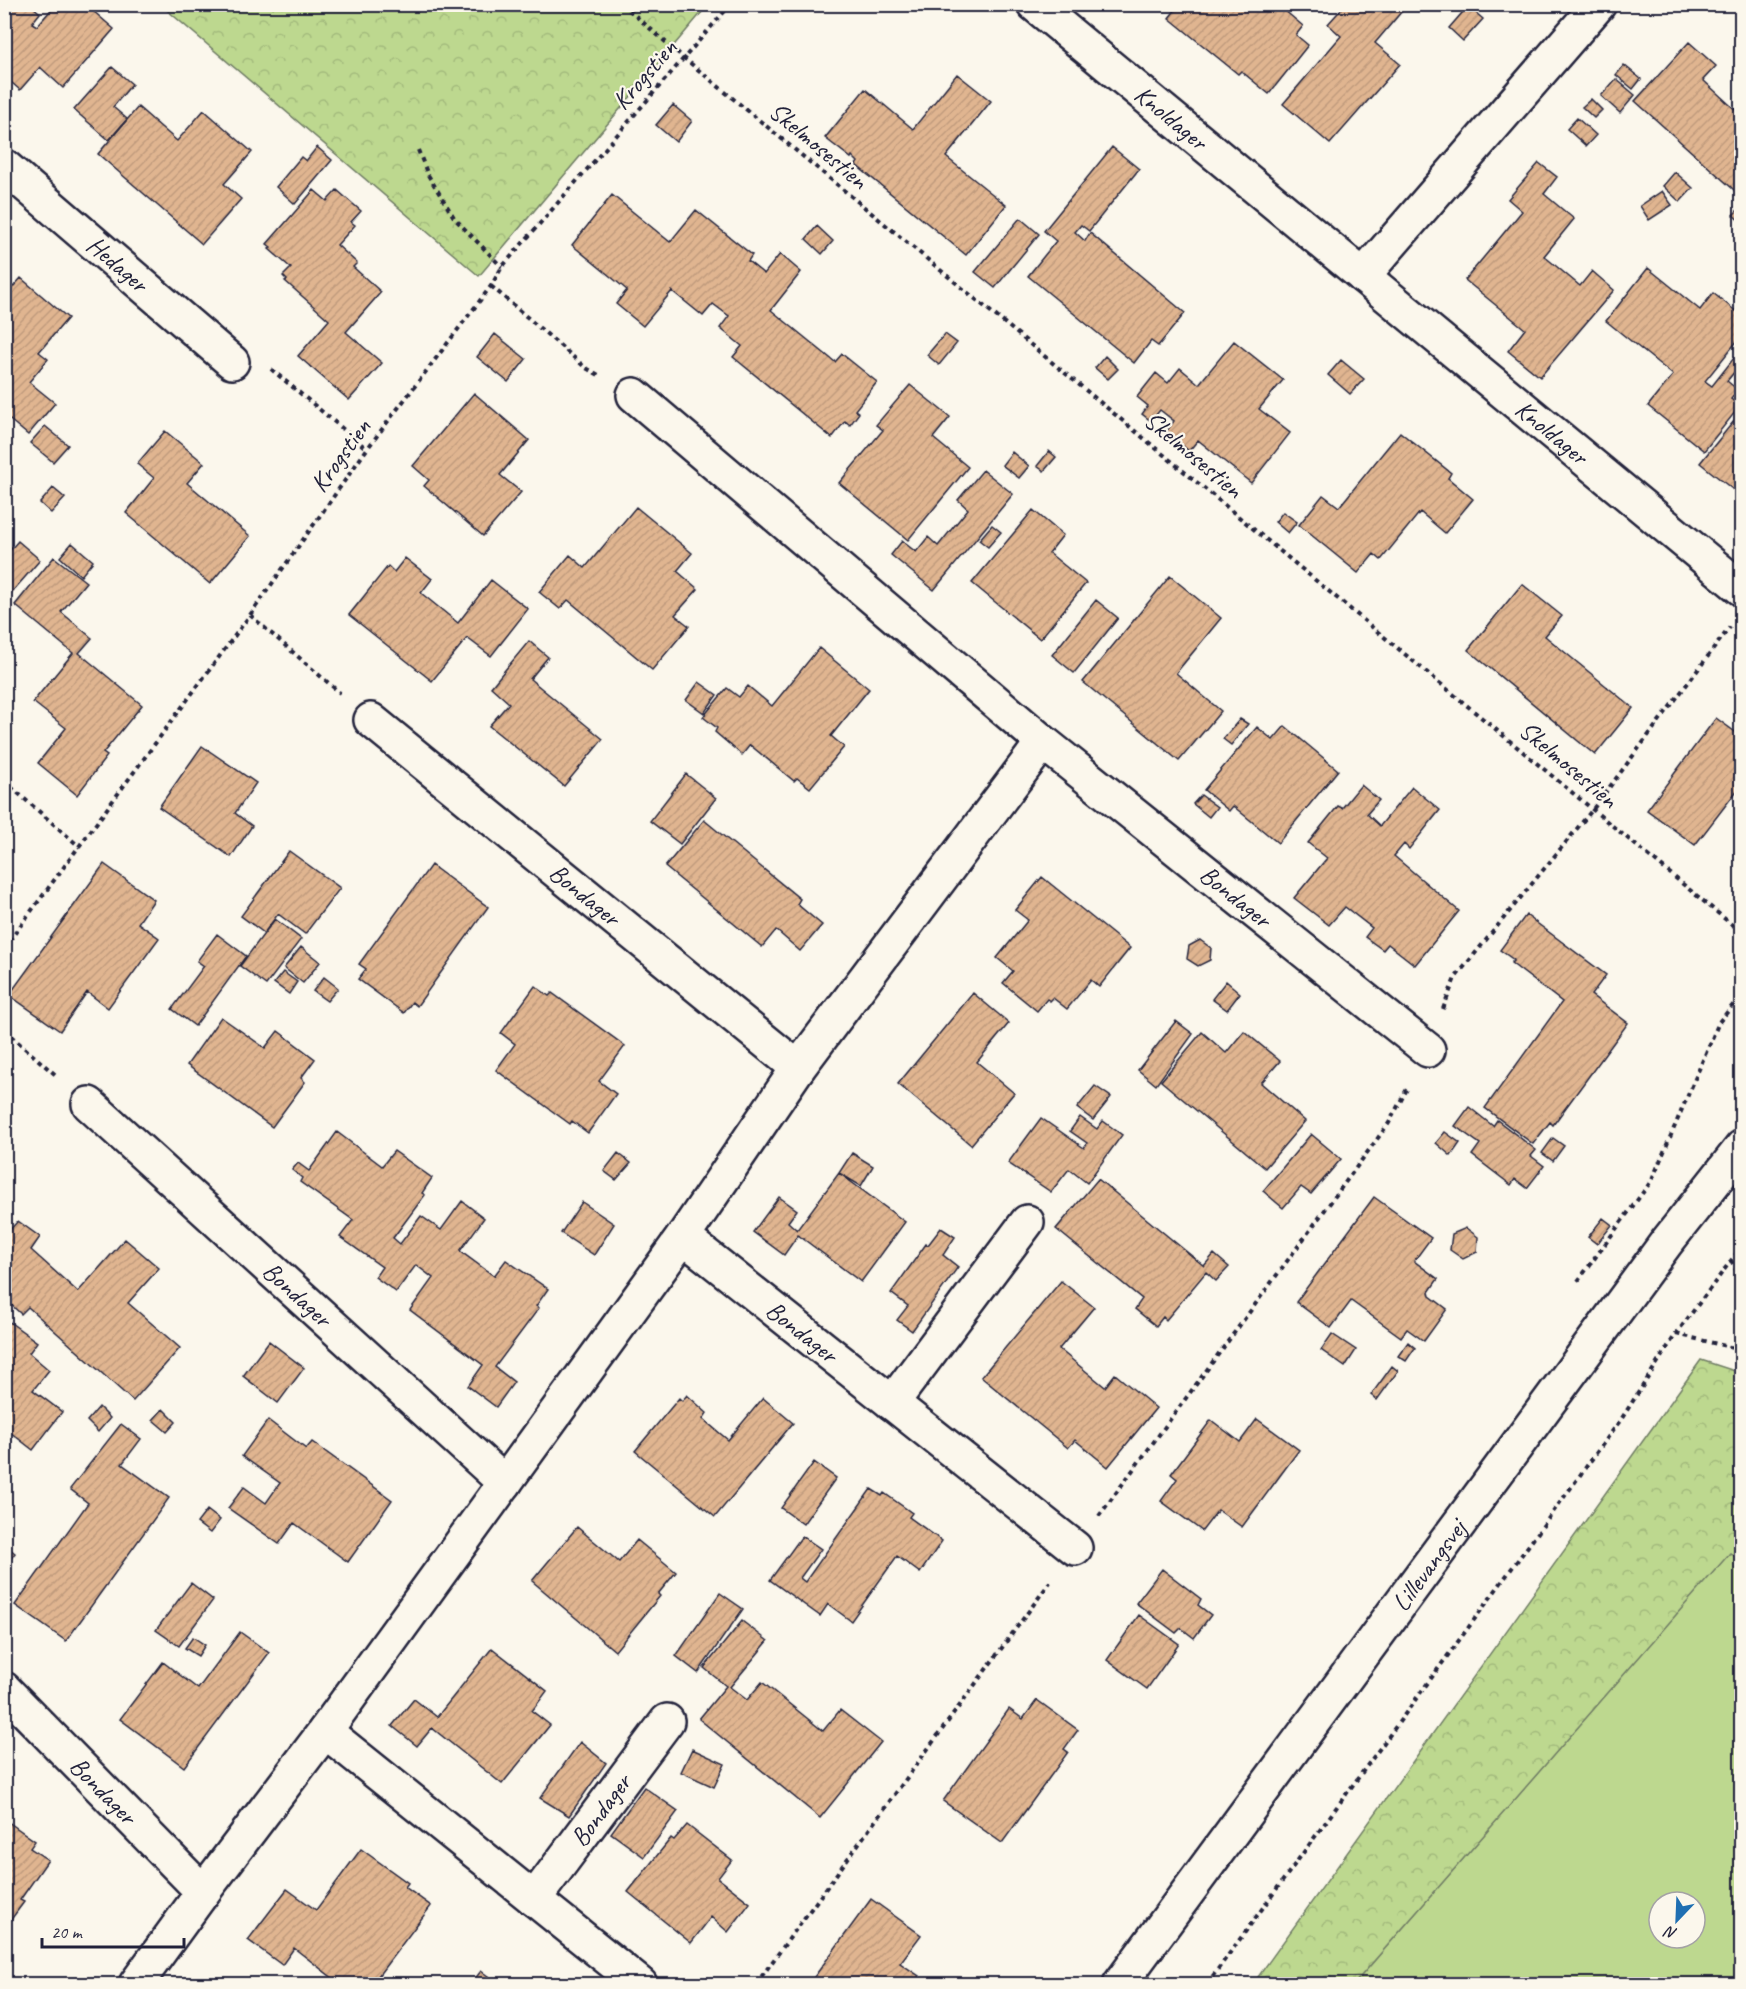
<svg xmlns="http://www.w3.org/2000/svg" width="1746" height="1989" viewBox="0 0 1746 1989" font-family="Caveat,sans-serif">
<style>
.grass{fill:#bdd88f;stroke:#707d65;stroke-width:1.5;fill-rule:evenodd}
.forest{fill:url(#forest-crowns);stroke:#707d65;stroke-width:1.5}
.building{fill:url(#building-hatch);stroke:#22223b;stroke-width:1.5}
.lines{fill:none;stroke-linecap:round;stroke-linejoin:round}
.minor-casing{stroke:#22223b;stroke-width:38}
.tertiary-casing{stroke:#22223b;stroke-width:38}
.path{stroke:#22223b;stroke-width:4;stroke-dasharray:4.5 4.5;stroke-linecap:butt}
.minor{stroke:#fbf7ec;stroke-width:33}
.tertiary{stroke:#fbf7ec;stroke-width:33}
.labels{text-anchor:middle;stroke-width:4.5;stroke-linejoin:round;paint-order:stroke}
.street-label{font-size:26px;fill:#22223b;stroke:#fbf7ec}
</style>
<defs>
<pattern id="forest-crowns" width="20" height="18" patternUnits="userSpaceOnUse" patternTransform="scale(1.5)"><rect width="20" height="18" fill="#bdd88f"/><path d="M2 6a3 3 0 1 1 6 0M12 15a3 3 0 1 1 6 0" fill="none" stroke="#a2b97c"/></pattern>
<pattern id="building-hatch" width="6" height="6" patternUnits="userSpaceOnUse" patternTransform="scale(1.5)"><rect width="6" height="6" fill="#e0b590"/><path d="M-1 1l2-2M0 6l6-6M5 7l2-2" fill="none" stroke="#c09b7d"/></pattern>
</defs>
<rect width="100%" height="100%" fill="#fbf7ec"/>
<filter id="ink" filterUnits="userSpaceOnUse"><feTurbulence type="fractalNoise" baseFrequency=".0167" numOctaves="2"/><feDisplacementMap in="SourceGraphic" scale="12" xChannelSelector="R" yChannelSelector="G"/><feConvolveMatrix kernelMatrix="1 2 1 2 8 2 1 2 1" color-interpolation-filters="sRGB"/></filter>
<g filter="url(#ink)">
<path class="grass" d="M 1730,1552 L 1741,1560 L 1741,1984 L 1354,1984 ZM 1659,1902 L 1695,1902 L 1695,1938 L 1659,1938 Z"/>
<path class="forest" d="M 161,5 L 708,5 L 479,276 Z
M 1701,1360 L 1741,1373 L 1741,1560 L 1730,1553 L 1354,1984 L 1253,1984 Z"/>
<path class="building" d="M 4,4 L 30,4 L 40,13 L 32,23 L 37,26 L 56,4 L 85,4 L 114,29 L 63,88 L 40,67 L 20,90 L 4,76 Z
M 1180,4 L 1277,4 L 1303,26 L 1296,35 L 1308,45 L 1269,94 L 1241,71 L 1238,74 L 1169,18 Z
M 1346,4 L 1408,4 L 1375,43 L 1400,64 L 1330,144 L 1283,104 L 1341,36 L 1328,24 Z
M 1468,6 L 1483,19 L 1463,41 L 1449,28 Z
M 1689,42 L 1716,66 L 1703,80 L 1742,116 L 1742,197 L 1635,101 Z
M 1624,65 L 1641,79 L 1633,89 L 1616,75 Z
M 112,67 L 132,84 L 113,107 L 127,119 L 109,140 L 74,110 Z
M 957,74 L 991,101 L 946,157 L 1006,205 L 966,255 L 856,165 L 858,162 L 852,156 L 851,158 L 825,138 L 865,89 L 913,129 Z
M 1616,79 L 1635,95 L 1620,113 L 1601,96 Z
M 1591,99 L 1602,110 L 1594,118 L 1582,107 Z
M 673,105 L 692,121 L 676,142 L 656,125 Z
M 138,107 L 177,141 L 204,110 L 252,152 L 224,184 L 241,199 L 202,244 L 98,154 Z
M 1577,118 L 1596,135 L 1586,146 L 1567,129 Z
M 317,147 L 332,160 L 295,204 L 276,187 L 301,157 L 306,161 Z
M 1112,147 L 1139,169 L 1089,231 L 1081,225 L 1075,232 L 1085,241 L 1090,233 L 1185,313 L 1158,346 L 1151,341 L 1134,363 L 1028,276 L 1056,241 L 1044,231 Z
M 1539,163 L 1557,177 L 1544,194 L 1574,219 L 1544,256 L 1580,286 L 1592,271 L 1614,290 L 1540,377 L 1508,351 L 1525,329 L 1465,280 L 1522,211 L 1508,199 Z
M 1675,172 L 1693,188 L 1680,202 L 1663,186 Z
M 314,190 L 327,201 L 337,190 L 361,211 L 351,222 L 355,225 L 337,245 L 357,263 L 353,267 L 381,292 L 346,332 L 382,363 L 349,400 L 298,356 L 329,320 L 285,281 L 287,280 L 283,276 L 291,268 L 269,249 L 271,247 L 267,244 Z
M 1662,191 L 1672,205 L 1649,220 L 1640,206 Z
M 612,195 L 670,242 L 696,210 L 752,255 L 748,261 L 764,274 L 780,254 L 801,272 L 771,310 L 835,362 L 842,354 L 877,382 L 855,410 L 859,413 L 850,425 L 845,421 L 832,438 L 733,357 L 742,346 L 720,328 L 729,316 L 713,304 L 703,316 L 672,291 L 643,326 L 616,304 L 627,290 L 572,245 Z
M 1742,206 L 1742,223 L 1733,215 Z
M 1020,218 L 1039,234 L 995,288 L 975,272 Z
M 817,226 L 833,241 L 822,254 L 806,239 Z
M 1648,268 L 1700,310 L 1713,293 L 1742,316 L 1742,335 L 1705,381 L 1712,386 L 1734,358 L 1741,364 L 1727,381 L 1738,390 L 1731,399 L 1740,406 L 1704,451 L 1648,406 L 1673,375 L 1606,321 Z
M 21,278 L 68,318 L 39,352 L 48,359 L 29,382 L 55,403 L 28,435 L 4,415 L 4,297 Z
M 495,334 L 526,359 L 508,382 L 477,357 Z
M 945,334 L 957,343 L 939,365 L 927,355 Z
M 1234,341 L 1283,380 L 1259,409 L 1290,433 L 1251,483 L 1198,440 L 1189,451 L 1166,432 L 1174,421 L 1160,410 L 1151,421 L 1142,414 L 1148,406 L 1137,397 L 1156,373 L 1168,383 L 1180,368 L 1199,384 Z
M 1105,356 L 1118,369 L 1108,379 L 1095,368 Z
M 1341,360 L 1364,379 L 1350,394 L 1328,375 Z
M 910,385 L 950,417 L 933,438 L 968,467 L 908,540 L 839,483 L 883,430 L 876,425 Z
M 474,393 L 529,440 L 500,475 L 521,492 L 483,536 L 424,486 L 429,480 L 413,466 Z
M 1742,411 L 1742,497 L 1700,463 Z
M 45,426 L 68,445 L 53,462 L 30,443 Z
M 165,431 L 204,463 L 187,483 L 250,536 L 210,584 L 126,513 L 154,478 L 137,464 Z
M 1400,432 L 1451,473 L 1448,478 L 1473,499 L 1445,533 L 1420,512 L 1381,560 L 1374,554 L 1358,573 L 1299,525 L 1323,495 L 1339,507 Z
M 1049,451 L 1056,457 L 1044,471 L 1037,466 Z
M 1012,452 L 1029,466 L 1019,478 L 1002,465 Z
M 983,470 L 1013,494 L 934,590 L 891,555 L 902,541 L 916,552 L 928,537 L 938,546 L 968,509 L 958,500 Z
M 53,488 L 65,498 L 51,513 L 40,503 Z
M 636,507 L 692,553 L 677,571 L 698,589 L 675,615 L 689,626 L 652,670 L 568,600 L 560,609 L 539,592 L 570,555 L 585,568 Z
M 1033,510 L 1063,535 L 1049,553 L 1086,583 L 1040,639 L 972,583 Z
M 1283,512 L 1297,522 L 1288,533 L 1275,522 Z
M 992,525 L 1001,532 L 988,547 L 979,540 Z
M 18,541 L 40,560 L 4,601 L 4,557 Z
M 72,543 L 93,561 L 81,576 L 60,557 Z
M 54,557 L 86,582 L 61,612 L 92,638 L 79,653 L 142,705 L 103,753 L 107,756 L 77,795 L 38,763 L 66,728 L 33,702 L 73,653 L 15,605 Z
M 405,558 L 432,579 L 421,593 L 458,623 L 491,580 L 528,609 L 491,656 L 467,638 L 432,681 L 349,615 L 388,566 L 394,572 Z
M 1170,576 L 1221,618 L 1176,673 L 1221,711 L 1179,761 L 1083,682 Z
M 1522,584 L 1562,616 L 1545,636 L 1633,708 L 1595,755 L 1468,650 Z
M 1096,600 L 1118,618 L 1074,673 L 1052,655 Z
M 529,641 L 548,657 L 530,679 L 603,739 L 564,786 L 489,726 L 509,703 L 491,687 Z
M 819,648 L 869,689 L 831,736 L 844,747 L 810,788 L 797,778 L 794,781 L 750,745 L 742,755 L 715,732 L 717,728 L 703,717 L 727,688 L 739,697 L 748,686 L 772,706 Z
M 699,682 L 717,695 L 704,713 L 686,700 Z
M 1716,718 L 1742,737 L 1742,784 L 1695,845 L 1647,810 Z
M 1240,719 L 1248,724 L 1231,745 L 1223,739 Z
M 1285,726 L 1338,770 L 1278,843 L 1233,806 L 1229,811 L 1204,790 L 1257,727 L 1273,740 Z
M 202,746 L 256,783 L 235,813 L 252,826 L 231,857 L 159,807 Z
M 686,774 L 716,798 L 680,844 L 650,821 Z
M 1361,785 L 1379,800 L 1367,814 L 1380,826 L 1412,787 L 1440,810 L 1409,849 L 1404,844 L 1394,856 L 1459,911 L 1415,965 L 1388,944 L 1383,950 L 1365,937 L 1372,928 L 1345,907 L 1329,925 L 1294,898 L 1327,858 L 1308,843 L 1338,806 L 1342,808 Z
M 1201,795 L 1217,807 L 1209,817 L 1193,804 Z
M 704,820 L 800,899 L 797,904 L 822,925 L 800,951 L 776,930 L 762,947 L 665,867 Z
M 289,851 L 340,888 L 305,934 L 278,914 L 264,933 L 241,916 Z
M 104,864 L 154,900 L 138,923 L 159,938 L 108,1008 L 87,992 L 60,1031 L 9,995 Z
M 431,865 L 488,907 L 417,1006 L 412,1002 L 404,1013 L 358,979 L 366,969 L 359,964 Z
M 1042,877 L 1130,948 L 1099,987 L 1091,980 L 1067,1009 L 1053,998 L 1050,1001 L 1047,999 L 1037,1011 L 1003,983 L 1013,971 L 997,958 L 1028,920 L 1015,910 Z
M 1526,915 L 1606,975 L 1591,995 L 1628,1023 L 1553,1125 L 1550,1122 L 1533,1144 L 1485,1108 L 1562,1002 L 1511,963 L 1514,960 L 1500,950 Z
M 275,919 L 301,939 L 266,985 L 240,966 Z
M 217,934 L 246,956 L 195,1026 L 172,1009 L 204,966 L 197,961 Z
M 1200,940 L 1211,948 L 1210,960 L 1198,966 L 1187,959 L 1189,946 Z
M 301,947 L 320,962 L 303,983 L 284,968 Z
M 283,972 L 297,982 L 289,994 L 274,983 Z
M 324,977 L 338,988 L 327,1001 L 313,991 Z
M 1226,981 L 1240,993 L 1227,1010 L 1212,999 Z
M 535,986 L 549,996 L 552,993 L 625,1046 L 599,1081 L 616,1094 L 588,1133 L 572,1121 L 570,1124 L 496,1070 L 515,1044 L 501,1033 Z
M 973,993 L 1009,1023 L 977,1062 L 1014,1093 L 971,1145 L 898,1084 Z
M 221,1017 L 265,1048 L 278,1031 L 315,1059 L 301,1078 L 305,1082 L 272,1127 L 187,1065 Z
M 1176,1021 L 1193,1034 L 1156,1085 L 1138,1070 Z
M 1244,1031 L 1280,1061 L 1261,1083 L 1305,1121 L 1265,1168 L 1161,1081 L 1202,1032 L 1226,1053 Z
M 1095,1086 L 1111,1097 L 1093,1120 L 1077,1108 Z
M 1469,1107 L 1493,1126 L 1497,1120 L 1536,1150 L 1531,1156 L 1544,1166 L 1527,1188 L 1515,1179 L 1511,1185 L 1472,1155 L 1480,1144 L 1455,1126 Z
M 1080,1117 L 1097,1129 L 1103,1121 L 1122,1135 L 1087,1183 L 1069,1169 L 1051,1192 L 1008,1163 L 1041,1118 L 1084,1148 L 1087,1143 L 1070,1131 Z
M 337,1132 L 382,1166 L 394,1151 L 432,1178 L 422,1193 L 425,1195 L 393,1238 L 400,1244 L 421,1216 L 441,1230 L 462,1201 L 484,1218 L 460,1251 L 494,1276 L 506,1260 L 548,1289 L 536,1306 L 539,1308 L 495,1367 L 514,1382 L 496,1407 L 468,1386 L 483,1365 L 410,1310 L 433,1278 L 416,1265 L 396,1292 L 375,1277 L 382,1267 L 340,1237 L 353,1220 L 300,1182 L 302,1178 L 292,1170 L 298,1163 L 309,1171 Z
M 1445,1132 L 1460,1143 L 1451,1156 L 1436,1143 Z
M 1311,1134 L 1341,1159 L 1311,1194 L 1301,1187 L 1283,1208 L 1263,1191 Z
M 1553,1138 L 1564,1146 L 1553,1161 L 1542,1153 Z
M 618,1153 L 631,1163 L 616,1180 L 604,1171 Z
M 852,1153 L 873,1166 L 861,1186 L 839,1173 Z
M 839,1173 L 905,1222 L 861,1282 L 798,1235 L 784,1255 L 753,1232 L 779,1197 L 797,1210 L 788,1222 L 797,1230 Z
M 1098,1179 L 1204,1266 L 1214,1254 L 1229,1267 L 1216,1281 L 1206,1272 L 1166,1320 L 1163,1317 L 1156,1326 L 1135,1309 L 1142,1299 L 1056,1229 Z
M 1374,1197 L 1431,1238 L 1414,1261 L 1438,1279 L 1429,1292 L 1430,1296 L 1447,1309 L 1424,1341 L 1407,1329 L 1401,1337 L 1351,1301 L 1331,1328 L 1296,1302 Z
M 582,1202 L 614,1224 L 594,1255 L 561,1233 Z
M 1603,1218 L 1612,1225 L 1597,1244 L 1588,1237 Z
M 18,1221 L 40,1237 L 31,1250 L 78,1292 L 125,1239 L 159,1268 L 128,1303 L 180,1348 L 133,1401 L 28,1307 L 21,1314 L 4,1298 L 4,1236 Z
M 941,1228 L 955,1237 L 943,1255 L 958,1267 L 912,1331 L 897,1320 L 908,1306 L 891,1293 L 926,1244 L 928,1245 Z
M 1466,1228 L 1478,1237 L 1477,1252 L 1463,1259 L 1450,1250 L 1452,1234 Z
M 1061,1281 L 1094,1307 L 1059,1349 L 1105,1387 L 1115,1374 L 1156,1408 L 1108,1467 L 1075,1440 L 1068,1448 L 981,1377 Z
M 4,1318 L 37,1342 L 29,1353 L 49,1370 L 33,1390 L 62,1412 L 33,1450 L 6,1429 L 4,1431 Z
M 1332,1334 L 1356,1350 L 1345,1367 L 1321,1350 Z
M 269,1341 L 304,1368 L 278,1403 L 243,1376 Z
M 1408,1342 L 1415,1348 L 1406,1361 L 1398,1356 Z
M 1392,1366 L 1398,1371 L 1377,1400 L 1371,1395 Z
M 687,1395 L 707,1413 L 703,1419 L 728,1440 L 763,1398 L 793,1423 L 715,1517 L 635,1451 L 679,1398 L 682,1401 Z
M 99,1407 L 110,1418 L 98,1432 L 87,1421 Z
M 163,1409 L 176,1422 L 167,1432 L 153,1420 Z
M 1257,1419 L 1299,1450 L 1242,1527 L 1218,1510 L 1202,1531 L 1161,1501 L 1177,1479 L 1171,1474 L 1211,1420 L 1240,1442 Z
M 268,1420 L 306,1449 L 312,1442 L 392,1500 L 348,1562 L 294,1523 L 279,1544 L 228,1508 L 244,1487 L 266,1503 L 280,1483 L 242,1456 Z
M 121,1424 L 141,1439 L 122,1464 L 169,1498 L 66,1641 L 15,1605 L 88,1503 L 70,1489 Z
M 814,1462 L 836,1478 L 803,1524 L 781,1508 Z
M 871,1489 L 882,1496 L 884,1493 L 912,1513 L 909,1517 L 942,1541 L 920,1573 L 897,1556 L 851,1621 L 828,1604 L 820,1616 L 770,1580 L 802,1536 L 821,1549 L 800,1578 L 805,1582 Z
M 207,1510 L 220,1520 L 210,1533 L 197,1523 Z
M 577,1527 L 619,1562 L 637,1540 L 676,1572 L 658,1594 L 660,1596 L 615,1651 L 532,1581 Z
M 4,1544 L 15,1553 L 4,1567 Z
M 1162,1569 L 1201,1599 L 1198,1605 L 1211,1615 L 1194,1638 L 1181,1628 L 1176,1633 L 1136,1603 Z
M 191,1583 L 213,1600 L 179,1646 L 156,1630 Z
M 720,1593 L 743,1609 L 698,1673 L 676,1656 Z
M 1139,1615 L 1179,1644 L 1147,1689 L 1107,1660 Z
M 742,1621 L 768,1641 L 730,1687 L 747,1700 L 762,1682 L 823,1731 L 840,1710 L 881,1742 L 820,1818 L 699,1719 L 726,1686 L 704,1668 Z
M 240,1632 L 269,1653 L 184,1767 L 120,1719 L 163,1662 L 198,1689 Z
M 193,1637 L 205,1645 L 198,1656 L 185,1648 Z
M 492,1648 L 547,1691 L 532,1711 L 550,1725 L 502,1784 L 432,1728 L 417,1746 L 392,1726 L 414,1699 L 437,1717 Z
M 1037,1700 L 1078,1730 L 1064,1749 L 1068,1752 L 1002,1843 L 943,1801 L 1009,1709 L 1023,1719 Z
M 580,1742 L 606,1763 L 569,1816 L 540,1798 Z
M 692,1749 L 725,1764 L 714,1787 L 681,1772 Z
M 644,1787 L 678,1811 L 644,1857 L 611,1833 Z
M 4,1819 L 35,1841 L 30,1848 L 48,1860 L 20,1900 L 24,1902 L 4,1929 Z
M 687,1825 L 732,1860 L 718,1878 L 750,1903 L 728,1932 L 711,1917 L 691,1943 L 628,1892 L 671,1838 L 674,1840 Z
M 361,1849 L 408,1883 L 405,1887 L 431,1906 L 372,1984 L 332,1984 L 335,1980 L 294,1948 L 282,1965 L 248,1940 L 287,1889 L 316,1910 Z
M 871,1899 L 921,1935 L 900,1963 L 919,1976 L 913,1984 L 809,1984 Z
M 481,1971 L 499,1984 L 471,1984 Z"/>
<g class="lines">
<defs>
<g id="minor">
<path id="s1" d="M 1034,4 L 1742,589"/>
<path id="s2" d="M 4,166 L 232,362"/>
<path d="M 1363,276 L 1599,4"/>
<path id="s3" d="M 634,395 L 1043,742 L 1428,1050"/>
<path id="s4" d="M 371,720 L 798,1068"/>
<path id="s5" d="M 89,1104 L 505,1483"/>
<path id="s6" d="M 683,1237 L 1075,1548"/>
<path d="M 892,1403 L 1027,1222"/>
<path id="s7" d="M 4,1689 L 203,1892"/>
<path d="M 325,1731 L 640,1984"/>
<path id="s8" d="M 534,1899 L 667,1721"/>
<path d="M 136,1984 L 203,1892 L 325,1731 L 683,1237 L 798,1068 L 1043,742"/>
</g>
<g id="tertiary">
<path id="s9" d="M 1120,1984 L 1666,1243 L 1742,1147"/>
</g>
</defs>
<use href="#minor" class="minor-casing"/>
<use href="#tertiary" class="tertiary-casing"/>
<path class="path" d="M 622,4 L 684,58 L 1742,933
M 418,150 L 428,175 L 455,219 L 502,267
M 491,286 L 586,368 L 599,375
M 271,369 L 367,449
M 250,615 L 340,693
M 4,781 L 80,847
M 4,948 L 250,615 L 367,449 L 491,286 L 502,267 L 731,4
M 1443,1009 L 1455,978 L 1593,809 L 1730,627
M 4,1030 L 58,1077
M 1731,1260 L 1742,1281
M 1578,1281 L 1652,1180 L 1719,1022 L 1742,994
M 1676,1334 L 1742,1350
M 1099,1516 L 1389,1123 L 1408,1087
M 756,1984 L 1050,1582
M 1207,1984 L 1622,1418 L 1676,1334 L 1742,1246"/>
<use href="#minor" class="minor"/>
<use href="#tertiary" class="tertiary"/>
</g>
</g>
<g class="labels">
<g class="street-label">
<text transform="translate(644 74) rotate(-49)" y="9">Krogstien</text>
<text dy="9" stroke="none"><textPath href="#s1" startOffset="178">Knoldager</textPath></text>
<text transform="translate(819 145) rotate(40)" y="9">Skelmosestien</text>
<text dy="9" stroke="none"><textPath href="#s2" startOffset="150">Hedager</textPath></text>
<text dy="9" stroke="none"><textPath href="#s1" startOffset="672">Knoldager</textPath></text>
<text transform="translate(1194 454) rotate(40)" y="9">Skelmosestien</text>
<text transform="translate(340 455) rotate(-54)" y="9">Krogstien</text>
<text transform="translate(1569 764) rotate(40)" y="9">Skelmosestien</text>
<text dy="9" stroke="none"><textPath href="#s4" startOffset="276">Bondager</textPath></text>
<text dy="9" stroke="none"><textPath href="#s3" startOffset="783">Bondager</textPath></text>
<text dy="9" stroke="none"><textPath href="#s5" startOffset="282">Bondager</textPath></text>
<text dy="9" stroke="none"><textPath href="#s6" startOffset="152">Bondager</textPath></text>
<text dy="9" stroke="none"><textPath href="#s9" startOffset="520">Lillevangsvej</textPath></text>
<text dy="9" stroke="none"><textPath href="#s7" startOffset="142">Bondager</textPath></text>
<text dy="9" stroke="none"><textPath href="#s8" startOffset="111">Bondager</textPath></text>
</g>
</g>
<rect width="1746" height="1989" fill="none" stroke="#fbf7ec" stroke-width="24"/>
<rect x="12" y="12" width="1722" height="1965" fill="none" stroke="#22223b" stroke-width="2" filter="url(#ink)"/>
<g transform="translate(1677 1920) rotate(203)"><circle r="28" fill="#fbf7ec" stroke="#a4a2a5" stroke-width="1.5"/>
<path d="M0-4.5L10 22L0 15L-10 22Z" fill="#1f6fb2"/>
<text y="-9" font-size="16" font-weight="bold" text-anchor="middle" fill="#22223b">N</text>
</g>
<path d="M42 1938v9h142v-9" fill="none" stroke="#22223b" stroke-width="3"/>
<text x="51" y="1938" font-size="18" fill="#22223b" stroke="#fbf7ec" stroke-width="4.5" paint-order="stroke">20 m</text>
</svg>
